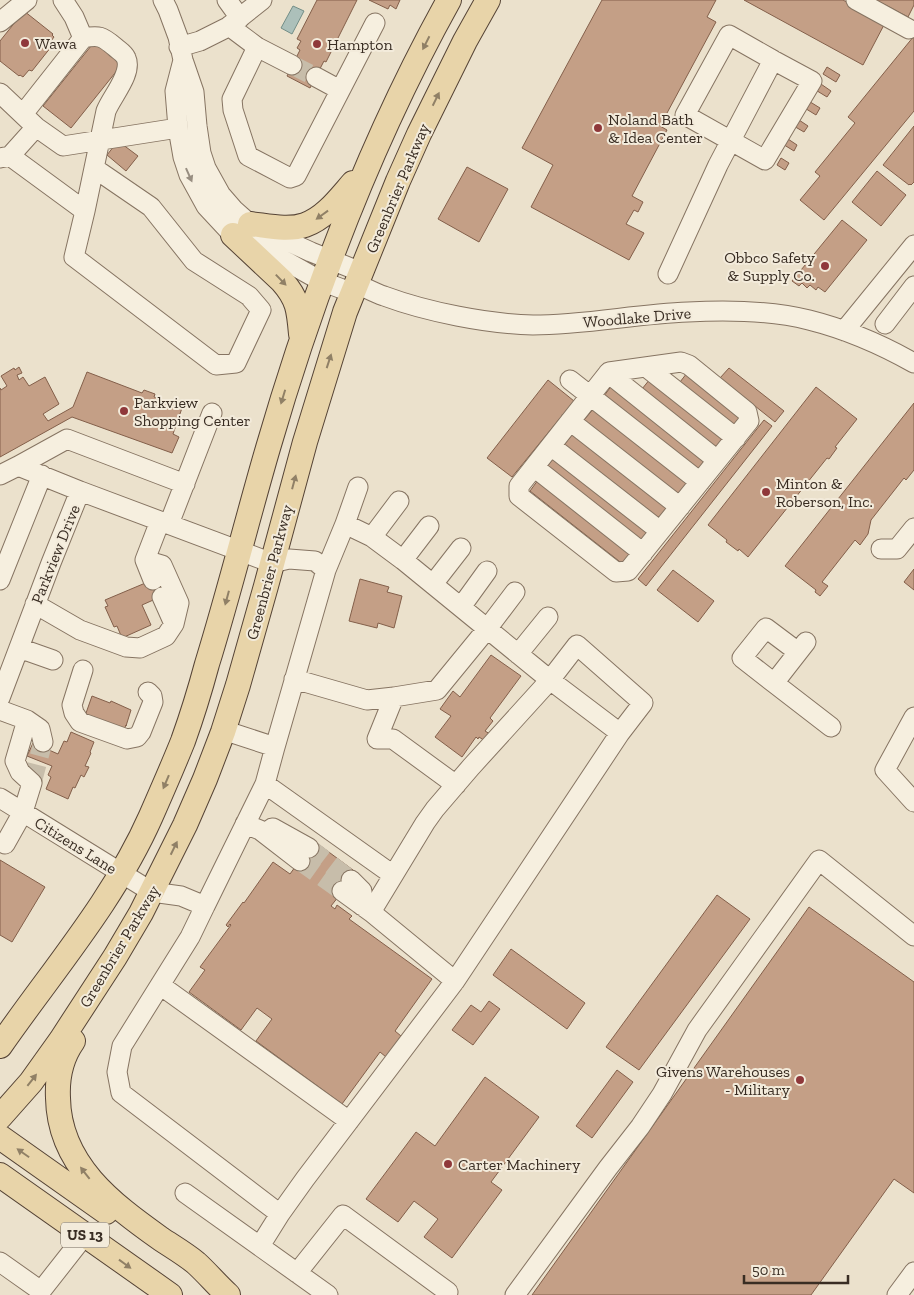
<svg xmlns="http://www.w3.org/2000/svg" width="914" height="1295" viewBox="0 0 914 1295" font-family="'Zilla Slab',serif">
<style>
.water{fill:#acc0ba;stroke:#738e87}
.building{fill:#c49f86;stroke:#835f4a}
.lines{fill:none;stroke-linecap:round;stroke-linejoin:round}
.minor-tunnel{stroke:#c7bdaa;stroke-width:19;stroke-dasharray:19 9;stroke-linecap:butt}
.minor-casing{stroke:#867462;stroke-width:21}
.major-casing{stroke:#554335;stroke-width:26}
.minor{stroke:#f6efdf;stroke-width:19}
.major{stroke:#e8d4a9;stroke-width:24}
.oneway{fill:#908066}
.oneway2{fill:#988e81}
.poi-dot{fill:#8f383a;stroke:#f3ebdb;stroke-width:2}
.labels{text-anchor:middle;stroke-width:4;stroke-linejoin:round;paint-order:stroke}
.shield{fill:#f3ebdb;stroke:#71665a;stroke-width:1}
.shield-label{font-size:15px;font-weight:bold;fill:#392d23}
.poi-label{font-size:16px;fill:#392d23;stroke:#f3ebdb;text-anchor:start}
.street-label{font-size:16px;fill:#392d23;stroke:#f3ebdb}
</style>
<rect width="100%" height="100%" fill="#ebe1cc"/>
<path class="water" d="M 293,6 L 304,11 L 292,34 L 281,28 Z"/>
<path class="building" d="M 317,0 L 357,0 L 326,62 L 324,61 L 310,88 L 287,76 L 300,50 L 297,48 L 301,41 L 297,39 Z
M 369,0 L 400,0 L 396,9 L 390,5 L 388,9 Z
M 602,0 L 716,0 L 707,17 L 716,22 L 660,126 L 667,130 L 632,196 L 643,202 L 638,212 L 634,210 L 626,224 L 644,233 L 629,260 L 531,207 L 553,165 L 522,148 Z
M 744,0 L 843,0 L 885,23 L 863,65 Z
M 876,0 L 914,0 L 914,5 L 908,17 Z
M 24,11 L 53,34 L 52,35 L 54,37 L 48,45 L 51,47 L 32,71 L 29,70 L 23,77 L 20,75 L 19,76 L 0,61 L 0,41 Z
M 914,36 L 914,111 L 824,220 L 800,200 L 820,176 L 815,172 L 855,123 L 848,117 Z
M 95,41 L 123,63 L 71,128 L 43,106 Z
M 827,67 L 840,75 L 836,82 L 823,74 Z
M 818,82 L 831,91 L 827,97 L 814,89 Z
M 807,100 L 820,108 L 816,115 L 803,107 Z
M 796,118 L 808,126 L 804,132 L 792,125 Z
M 914,126 L 914,182 L 911,185 L 910,184 L 909,185 L 883,165 Z
M 785,137 L 797,145 L 794,151 L 781,143 Z
M 118,141 L 138,156 L 126,171 L 107,155 Z
M 781,158 L 789,163 L 785,170 L 777,165 Z
M 467,167 L 508,189 L 479,242 L 438,219 Z
M 877,171 L 906,195 L 881,226 L 852,202 Z
M 842,220 L 867,240 L 825,292 L 818,287 L 816,290 L 810,285 L 807,288 L 802,283 L 799,286 L 792,281 Z
M 19,367 L 22,373 L 17,375 L 19,380 L 23,377 L 29,386 L 45,377 L 59,404 L 43,414 L 48,421 L 73,407 L 87,372 L 142,393 L 144,390 L 155,394 L 154,397 L 182,408 L 173,434 L 179,437 L 172,453 L 72,417 L 0,457 L 0,388 L 1,390 L 7,386 L 1,376 L 14,368 L 15,370 Z
M 729,368 L 784,411 L 775,422 L 720,378 Z
M 687,373 L 742,416 L 734,426 L 680,382 Z
M 650,379 L 724,438 L 716,448 L 642,389 Z
M 548,380 L 574,401 L 512,477 L 487,458 Z
M 612,385 L 707,460 L 699,471 L 604,396 Z
M 816,387 L 857,419 L 835,447 L 837,448 L 829,459 L 827,458 L 748,557 L 739,549 L 738,551 L 726,542 L 727,540 L 708,525 Z
M 914,403 L 914,470 L 906,480 L 904,478 L 871,520 L 868,534 L 860,545 L 855,540 L 822,582 L 828,586 L 820,596 L 815,592 L 816,590 L 785,566 Z
M 595,407 L 689,482 L 679,495 L 584,420 Z
M 764,420 L 772,426 L 646,586 L 638,579 Z
M 575,431 L 669,507 L 659,520 L 564,445 Z
M 555,456 L 650,532 L 642,542 L 547,467 Z
M 538,480 L 632,554 L 624,565 L 530,491 Z
M 914,569 L 914,590 L 904,582 Z
M 673,570 L 714,601 L 698,622 L 657,590 Z
M 162,576 L 169,593 L 142,605 L 151,625 L 122,638 L 117,626 L 114,627 L 105,607 L 108,606 L 105,600 Z
M 360,579 L 389,587 L 387,592 L 402,596 L 394,628 L 378,623 L 377,628 L 349,621 Z
M 491,655 L 521,676 L 490,718 L 493,721 L 485,731 L 490,734 L 485,741 L 479,737 L 478,739 L 476,737 L 462,757 L 435,737 L 451,716 L 440,709 L 453,691 L 460,697 Z
M 92,696 L 110,703 L 111,701 L 131,710 L 126,726 L 126,725 L 123,732 L 85,716 Z
M 71,732 L 94,742 L 90,752 L 91,753 L 85,766 L 89,767 L 84,777 L 81,775 L 75,788 L 73,787 L 68,799 L 46,789 L 51,777 L 48,775 L 52,766 L 27,756 L 33,743 L 58,754 L 64,741 L 67,742 Z
M 314,841 L 357,873 L 331,906 L 335,909 L 337,905 L 352,916 L 349,919 L 432,979 L 395,1031 L 401,1036 L 386,1057 L 380,1052 L 342,1104 L 256,1041 L 272,1019 L 257,1008 L 241,1030 L 189,992 L 205,970 L 200,967 L 231,925 L 230,924 L 228,927 L 226,925 L 243,902 L 244,903 L 273,862 L 290,874 Z
M 0,860 L 45,887 L 12,942 L 0,935 Z
M 717,895 L 750,919 L 639,1070 L 606,1047 Z
M 809,907 L 914,982 L 914,1193 L 894,1179 L 811,1295 L 532,1295 Z
M 511,949 L 585,1003 L 567,1029 L 493,975 Z
M 489,1001 L 500,1009 L 473,1045 L 452,1030 L 471,1005 L 481,1012 Z
M 617,1070 L 633,1082 L 592,1138 L 576,1126 Z
M 485,1077 L 539,1117 L 491,1182 L 502,1190 L 452,1258 L 424,1237 L 438,1219 L 414,1201 L 398,1222 L 366,1199 L 416,1132 L 435,1146 Z"/>
<g class="lines">
<path class="minor-tunnel" d="M 292,65 L 316,77
M 32,783 L 43,742
M 309,848 L 351,880
M 300,861 L 342,891"/>
<defs>
<path id="minor" d="M 163,0 L 168,10 L 178,37 L 183,60 L 194,92 L 197,126 L 201,153 L 206,168 L 221,195 L 234,210 L 250,224 L 311,252 L 361,272
M 227,0 L 240,18
M 856,0 L 909,29
M 0,22 L 27,0
M 229,26 L 257,47 L 232,99 L 233,110 L 248,156 L 290,178 L 296,176 L 375,23
M 179,47 L 200,41 L 228,27 L 262,0
M 257,47 L 292,65
M 183,60 L 175,91 L 178,128 L 183,157 L 189,175 L 206,206 L 233,235 L 289,263 L 321,281 L 353,293
M 316,77 L 340,90
M 0,93 L 36,127 L 63,146 L 178,128
M 23,114 L 83,38 L 74,17 L 63,0
M 10,156 L 36,127
M 0,158 L 10,156 L 85,211 L 106,111 C 112,96 133,73 126,58 C 124,53 118,50 115,47 C 102,36 99,35 83,38
M 85,211 L 74,257 L 216,365 L 236,363 L 261,310 L 249,296 L 194,261 L 151,207 L 94,168
M 668,274 L 718,165 L 773,60 L 812,81 L 765,160 L 685,115 L 729,35 L 773,60
M 357,284 C 366,288 375,293 384,296 C 427,312 488,324 533,325 C 585,325 636,314 688,312 C 725,310 773,311 809,320 C 845,329 882,345 914,363
M 885,324 L 914,286
M 844,331 L 914,245
M 681,362 L 689,365 L 747,412 L 749,421 L 628,571 L 616,572 L 519,496 L 519,486 L 609,372 Z
M 646,367 L 736,438
M 608,373 L 717,460
M 570,380 L 700,482
M 570,421 L 680,507
M 551,446 L 660,531
M 18,466 L 67,439 L 185,484
M 534,467 L 643,553
M 0,475 L 18,466 L 80,491 L 272,563 L 289,559 L 315,561 L 326,570 L 275,747
M 169,524 L 212,413
M 345,524 L 358,487
M 372,537 L 399,501
M 881,549 L 897,549 L 914,528
M 145,560 L 162,565 L 179,603 L 174,624
M 403,560 L 429,526
M 326,570 L 345,524 L 372,537 L 403,560 L 550,680 L 577,645 L 643,703 L 620,733
M 0,580 L 42,475
M 153,580 L 145,560 L 160,521
M 433,584 L 461,548
M 35,604 L 80,630 L 126,647 L 140,648 L 166,636 L 174,624 L 162,597
M 461,607 L 487,571
M 806,642 L 774,683 L 831,727
M 19,648 L 53,660
M 518,654 L 548,617
M 83,670 L 72,705 L 74,713 L 80,722 L 127,739 L 137,737 L 141,732 L 153,702 L 152,696 L 148,692
M 294,679 L 367,700 L 394,697
M 774,683 L 742,658 L 766,628 L 798,652
M 0,698 L 51,563 L 80,491
M 0,710 L 27,720 L 40,729 L 43,742
M 914,717 L 885,770 L 914,802
M 223,730 L 275,747 L 265,784 L 393,875
M 456,785 L 393,739 L 377,739 L 394,697 L 437,690 L 487,629 L 515,592
M 0,798 L 152,892 L 181,896 L 205,906 L 190,937 L 122,1046 L 117,1072 L 121,1093 L 280,1214
M 245,824 L 260,830 L 300,861
M 272,828 L 273,828 L 309,848
M 5,844 L 23,812 L 32,783 L 20,772 L 15,761 L 27,720
M 351,880 L 362,891 L 361,905
M 342,891 L 371,912
M 205,906 L 265,784
M 160,985 L 349,1121
M 185,1193 L 328,1295
M 260,1246 L 280,1214 L 305,1179 L 455,981 L 620,733 L 550,680 L 471,767 L 435,809 L 425,823 L 371,912 L 455,981
M 0,1262 L 41,1291 L 85,1235
M 297,1273 L 343,1215 L 448,1292 L 446,1295
M 515,1295 L 608,1168 L 640,1127 L 662,1094 L 697,1030 L 819,860 L 914,936
M 897,1295 L 914,1272"/>
<path id="major" d="M 250,224 C 268,226 288,231 305,225 C 325,218 339,199 353,183
M 233,235 L 282,281 C 298,299 299,310 301,334
M 73,1041 C 61,1058 57,1078 58,1098 C 59,1165 112,1204 161,1239 C 173,1247 185,1254 196,1263 C 207,1273 217,1285 228,1295
M 0,1046 C 52,971 114,900 151,816 C 162,791 173,766 183,741 C 192,716 200,690 207,664 C 229,593 247,520 268,448 C 313,293 370,142 449,0
M 0,1117 L 31,1082 L 61,1040 L 115,957 L 141,913 L 185,825 L 205,779 L 223,732 L 238,685 L 266,586 L 305,442 L 345,312 L 398,181 L 419,134 L 465,41 L 488,0
M 0,1137 L 106,1212
M 0,1175 L 170,1295"/>
</defs>
<use href="#minor" class="minor-casing"/>
<use href="#major" class="major-casing"/>
<use href="#minor" class="minor"/>
<use href="#major" class="major"/>
</g>
<defs><path id="oneway-solid" d="M-6-.8H1V-3.2L6.5 0L1 3.2V.8H-6Z" transform="scale(1.25)"/></defs>
<g class="oneway">
<use href="#oneway-solid" transform="translate(426 43) rotate(117)"/>
<use href="#oneway-solid" transform="translate(436 99) rotate(-64)"/>
<use href="#oneway-solid" transform="translate(322 215) rotate(144)"/>
<use href="#oneway-solid" transform="translate(281 280) rotate(46)"/>
<use href="#oneway-solid" transform="translate(329 361) rotate(-72)"/>
<use href="#oneway-solid" transform="translate(283 397) rotate(107)"/>
<use href="#oneway-solid" transform="translate(294 482) rotate(-75)"/>
<use href="#oneway-solid" transform="translate(227 598) rotate(105)"/>
<use href="#oneway-solid" transform="translate(166 782) rotate(113)"/>
<use href="#oneway-solid" transform="translate(174 848) rotate(-64)"/>
<use href="#oneway-solid" transform="translate(32 1080) rotate(-52)"/>
<use href="#oneway-solid" transform="translate(23 1153) rotate(-145)"/>
<use href="#oneway-solid" transform="translate(85 1173) rotate(-128)"/>
<use href="#oneway-solid" transform="translate(125 1264) rotate(36)"/>
</g>
<use class="oneway2" href="#oneway-solid" transform="translate(189 175) rotate(66)"/>
<g class="poi-dot">
<circle cx="25" cy="43" r="5"/>
<circle cx="317" cy="44" r="5"/>
<circle cx="598" cy="128" r="5"/>
<circle cx="825" cy="266" r="5"/>
<circle cx="124" cy="411" r="5"/>
<circle cx="766" cy="492" r="5"/>
<circle cx="800" cy="1080" r="5"/>
<circle cx="448" cy="1164" r="5"/>
</g>
<g class="labels">
<rect class="shield" x="61" y="1222.5" width="48" height="25" rx="4"/>
<g class="shield-label">
<text x="85" y="1240">US 13</text>
</g>
<g class="poi-label">
<text x="35" y="49">Wawa</text>
<text x="327" y="50">Hampton</text>
<text x="608" y="125">Noland Bath<tspan x="608" dy="18">&amp; Idea Center</tspan></text>
<text x="815" y="263" text-anchor="end">Obbco Safety<tspan x="815" dy="18">&amp; Supply Co.</tspan></text>
<text x="134" y="408">Parkview<tspan x="134" dy="18">Shopping Center</tspan></text>
<text x="776" y="489">Minton &amp;<tspan x="776" dy="18">Roberson, Inc.</tspan></text>
<text x="790" y="1077" text-anchor="end">Givens Warehouses<tspan x="790" dy="18">- Military</tspan></text>
<text x="458" y="1170">Carter Machinery</text>
</g>
<g class="street-label">
<text transform="translate(397 188) rotate(-67)" y="6">Greenbrier Parkway</text>
<text transform="translate(637 317) rotate(-5)" y="6">Woodlake Drive</text>
<text transform="translate(55 554) rotate(-68)" y="6">Parkview Drive</text>
<text transform="translate(269 572) rotate(-75)" y="6">Greenbrier Parkway</text>
<text transform="translate(76 845) rotate(32)" y="6">Citizens Lane</text>
<text transform="translate(119 946) rotate(-59)" y="6">Greenbrier Parkway</text>
</g>
</g>
<path d="M744 1275v8h104v-8" fill="none" stroke="#392d23" stroke-width="2.5"/>
<text x="752" y="1275" font-size="15" fill="#392d23" stroke="#f3ebdb" stroke-width="4" paint-order="stroke">50 m</text>
</svg>
